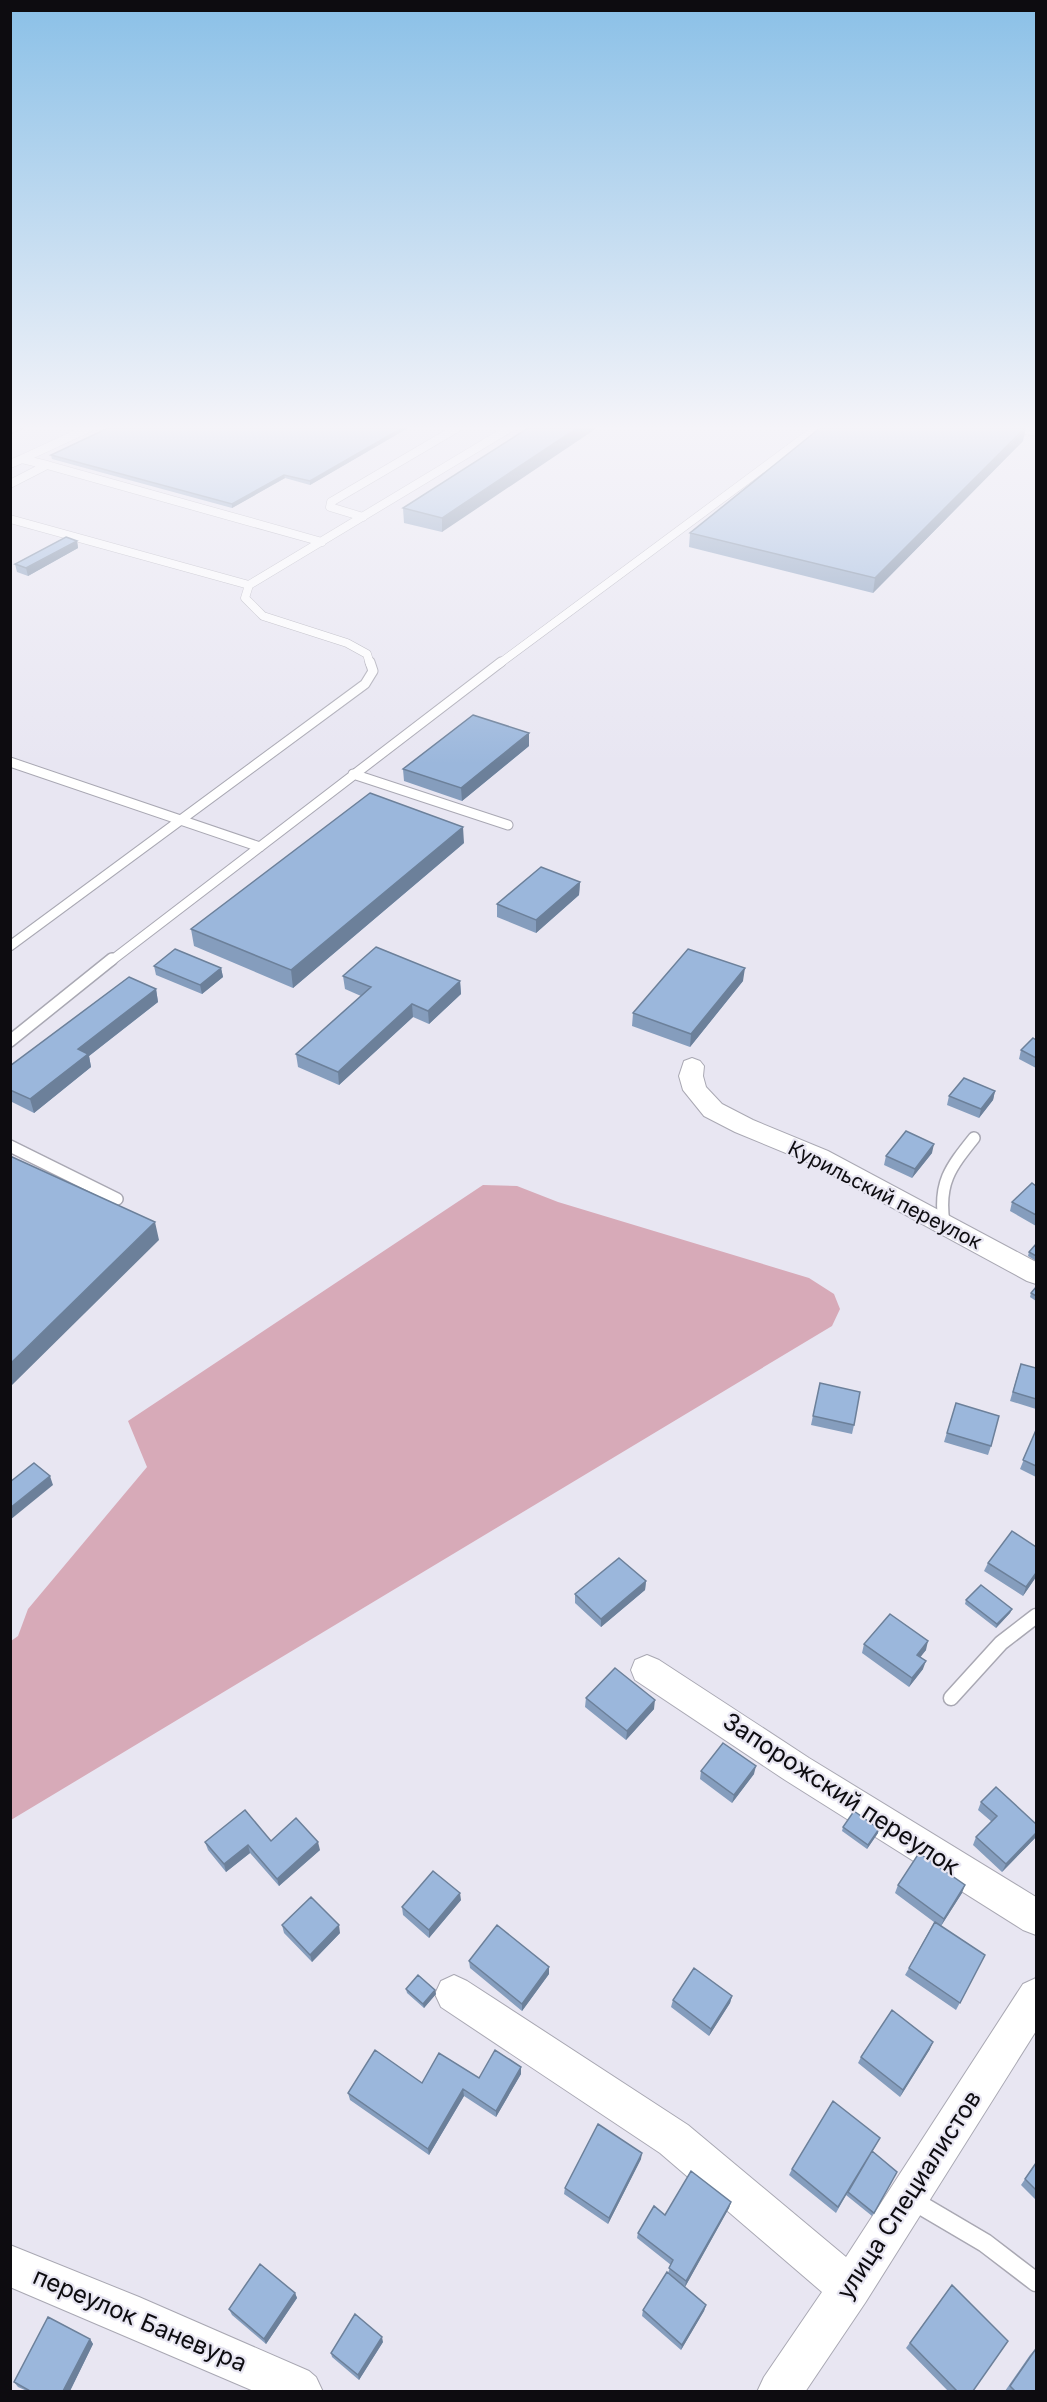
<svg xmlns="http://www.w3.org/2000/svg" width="1047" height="2402" viewBox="0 0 1047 2402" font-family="Inter,sans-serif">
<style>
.green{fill:#d7aab8}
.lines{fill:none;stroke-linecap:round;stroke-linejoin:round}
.lane-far4-casing{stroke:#a9a8b3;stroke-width:9}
.lane-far3-casing{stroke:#a9a8b3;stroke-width:11}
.lane-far2-casing{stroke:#a9a8b3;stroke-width:14}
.lane-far1-casing{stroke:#a9a8b3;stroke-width:17}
.lane-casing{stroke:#a9a8b3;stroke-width:21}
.street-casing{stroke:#a9a8b3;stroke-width:2}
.path{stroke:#7d7c84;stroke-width:2;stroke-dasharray:4 1.5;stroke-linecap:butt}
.lane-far4{stroke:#fff;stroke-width:8}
.lane-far3{stroke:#fff;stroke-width:9}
.lane-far2{stroke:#fff;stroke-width:11}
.lane-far1{stroke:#fff;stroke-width:14}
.lane{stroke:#fff;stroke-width:18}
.street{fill:#fff;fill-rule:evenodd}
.wall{fill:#859dbd}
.shaded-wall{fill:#6c809a}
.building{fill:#9bb7dc;stroke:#6c809a;stroke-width:1.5}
.labels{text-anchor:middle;stroke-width:4.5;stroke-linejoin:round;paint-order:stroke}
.street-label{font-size:20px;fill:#0d0c10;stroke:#e8e6f2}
.near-street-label{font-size:24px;fill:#0d0c10;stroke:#e8e6f2}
</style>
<rect width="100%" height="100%" fill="#e8e6f2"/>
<path class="green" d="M 483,1185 L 517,1186 L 558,1202 L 809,1278 L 834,1294 L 840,1309 L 832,1326 L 11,1820 L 11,1641 L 18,1636 L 28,1609 L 147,1467 L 128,1421 Z"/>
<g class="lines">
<defs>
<path id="lane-far4" d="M 1013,428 L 1036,432
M 10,464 L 22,459
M 47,465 L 322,542
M 10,484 L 47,465 L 22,459 L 89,428
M 363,517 L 330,507 L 331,502 L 457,428
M 10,519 L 249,585
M 370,664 L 367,654 L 347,643 L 263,616 L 245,598 L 249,585 L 510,428
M 499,664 L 817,428"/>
<path id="lane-far3" d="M 10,762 L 260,847
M 353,774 L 508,825
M 10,946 L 365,684 L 373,671 L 370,662
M 111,961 L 501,662"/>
<path id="lane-far2" d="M 10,1041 L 112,959
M 10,1146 L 117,1199
M 944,1223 C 938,1183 950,1168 974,1138"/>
<path id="lane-far1" d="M 951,1698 L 1001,1643 L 1036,1616"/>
<path id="lane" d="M 912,2200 L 985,2243 L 1036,2282"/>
<path id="street" d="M 692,1058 L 700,1061 L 704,1066 L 703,1076 L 706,1087 L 722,1104 L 753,1120 L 828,1151 L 1036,1262 L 1036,1284 L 1027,1281 L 810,1163 L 735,1132 L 704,1116 L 683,1090 L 679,1076 L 684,1061 Z
M 647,1655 L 659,1660 L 809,1758 L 1036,1897 L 1036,1935 L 1023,1930 L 785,1780 L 635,1680 L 631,1670 L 635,1660 Z
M 454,1975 L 467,1981 L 688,2125 L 846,2257 L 1023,1984 L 1036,1978 L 1036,2031 L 865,2303 L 805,2392 L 757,2392 L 764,2377 L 822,2292 L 660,2153 L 441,2007 L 435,1994 L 441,1981 Z
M 10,2245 L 139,2297 L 309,2371 L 316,2377 L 323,2392 L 256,2392 L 10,2287 Z"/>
</defs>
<use href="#lane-far4" class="lane-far4-casing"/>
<use href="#lane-far3" class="lane-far3-casing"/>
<use href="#lane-far2" class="lane-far2-casing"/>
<use href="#lane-far1" class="lane-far1-casing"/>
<use href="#lane" class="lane-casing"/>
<use href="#street" class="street-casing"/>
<path class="path" d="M 10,434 L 23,428"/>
<use href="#lane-far4" class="lane-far4"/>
<use href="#lane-far3" class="lane-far3"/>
<use href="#lane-far2" class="lane-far2"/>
<use href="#lane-far1" class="lane-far1"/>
<use href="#lane" class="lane"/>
<use href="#street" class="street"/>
</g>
<path class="wall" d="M 108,428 L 408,428 L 310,485 L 285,478 L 232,508 L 52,459 L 51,455 Z
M 528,428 L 442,532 L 404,523 L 403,508 Z
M 1023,441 L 873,593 L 689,547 L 690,533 Z
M 77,541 L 78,548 L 28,576 L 17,572 L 15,564 Z
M 529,746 L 462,801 L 404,781 L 403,769 Z
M 464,843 L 293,988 L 194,946 L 191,929 Z
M 580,882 L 579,895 L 536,933 L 497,917 L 497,904 Z
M 154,966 L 221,968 L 223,977 L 202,994 L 156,975 Z
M 343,976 L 460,981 L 461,994 L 429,1024 L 413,1017 L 339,1085 L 298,1067 L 296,1054 L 361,996 L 345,989 Z
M 743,981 L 690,1047 L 632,1026 L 633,1013 Z
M 156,989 L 158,1002 L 89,1056 L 91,1067 L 34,1113 L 10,1101 L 10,1066 Z
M 1036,1040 L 1036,1068 L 1019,1059 L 1021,1050 Z
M 995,1091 L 993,1100 L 979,1118 L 947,1105 L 949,1096 Z
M 932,1153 L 912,1178 L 884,1165 L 886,1156 Z
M 1036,1186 L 1036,1226 L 1010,1211 L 1012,1202 Z
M 1036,1244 L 1036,1261 L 1028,1256 L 1029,1252 Z
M 1036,1287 L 1036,1301 L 1030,1297 L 1031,1293 Z
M 1036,1368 L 1036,1409 L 1010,1401 L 1018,1373 Z
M 820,1383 L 854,1425 L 852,1434 L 811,1425 Z
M 956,1403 L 991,1446 L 988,1455 L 944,1442 Z
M 1036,1430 L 1036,1477 L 1020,1469 Z
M 1036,1547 L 1036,1577 L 1023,1596 L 984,1571 L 988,1563 Z
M 646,1581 L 645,1590 L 601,1627 L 575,1603 L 575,1594 Z
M 966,1600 L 1012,1609 L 1010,1613 L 996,1628 L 965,1604 Z
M 864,1644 L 926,1650 L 920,1657 L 923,1669 L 909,1687 L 862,1653 Z
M 586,1698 L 654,1709 L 626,1740 L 585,1707 Z
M 701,1771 L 754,1774 L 732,1803 L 700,1779 Z
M 981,1802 L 1036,1824 L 1036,1837 L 1002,1872 L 973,1845 L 976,1837 L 992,1822 L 978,1810 Z
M 843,1827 L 878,1833 L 867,1849 L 842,1831 Z
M 271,1841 L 320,1850 L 279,1886 L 250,1853 L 226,1872 L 208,1850 L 205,1842 Z
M 898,1885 L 962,1893 L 941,1926 L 985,1955 L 956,2010 L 905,1975 L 909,1968 L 934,1922 L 895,1893 Z
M 461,1900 L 429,1938 L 403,1915 L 402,1907 Z
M 282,1925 L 340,1933 L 312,1962 L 284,1933 Z
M 469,1961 L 549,1967 L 549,1974 L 522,2011 L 470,1968 Z
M 406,1989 L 436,1994 L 424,2008 L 407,1993 Z
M 732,1996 L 730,2003 L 709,2036 L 671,2007 L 673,2000 Z
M 930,2049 L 900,2097 L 858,2063 L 861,2057 Z
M 521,2067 L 521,2074 L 496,2117 L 464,2096 L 429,2155 L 350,2100 L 348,2093 L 422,2083 L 479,2078 Z
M 880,2138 L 872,2152 L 897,2172 L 872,2216 L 846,2195 L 836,2213 L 789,2175 L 792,2169 Z
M 641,2159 L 608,2224 L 564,2194 L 565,2188 Z
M 1036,2163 L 1036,2200 L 1021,2185 Z
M 731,2202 L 729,2208 L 685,2287 L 671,2276 L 706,2305 L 704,2311 L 681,2350 L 642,2316 L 643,2310 L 668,2273 L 671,2265 L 637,2238 L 638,2233 L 665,2215 Z
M 952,2285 L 973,2391 L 948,2391 L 906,2348 Z
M 295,2293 L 297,2298 L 266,2344 L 232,2315 L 229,2309 Z
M 90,2339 L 93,2344 L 70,2391 L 27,2391 L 18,2387 L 14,2382 Z
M 383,2342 L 359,2380 L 332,2357 L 331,2353 Z
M 1035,2350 L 1036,2391 L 1005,2391 L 1030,2355 Z"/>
<path class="shaded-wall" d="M 402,428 L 408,428 L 310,485 L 310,481 Z
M 577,428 L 597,428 L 442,532 L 442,518 Z
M 1026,428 L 1023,441 L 873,593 L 875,578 Z
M 284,475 L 285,478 L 232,508 L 232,504 Z
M 77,541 L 78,548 L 28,576 L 26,568 Z
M 529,733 L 529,746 L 462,801 L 461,788 Z
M 463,827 L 464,843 L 293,988 L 291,970 Z
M 580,882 L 579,895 L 536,933 L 536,920 Z
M 221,968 L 223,977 L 202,994 L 200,985 Z
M 745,968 L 743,981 L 690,1047 L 691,1034 Z
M 460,981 L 461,994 L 429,1024 L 428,1011 Z
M 156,989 L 158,1002 L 89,1056 L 91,1067 L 34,1113 L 30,1099 L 78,1049 Z
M 412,1004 L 413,1017 L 339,1085 L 338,1072 Z
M 995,1091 L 993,1100 L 979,1118 L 981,1109 Z
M 934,1144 L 932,1153 L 912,1178 L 915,1169 Z
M 155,1222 L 159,1240 L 10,1387 L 10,1364 Z
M 50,1476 L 53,1485 L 10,1520 L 10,1508 Z
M 1036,1573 L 1036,1577 L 1023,1596 L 1026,1587 Z
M 646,1581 L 645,1590 L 601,1627 L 601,1619 Z
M 1012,1609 L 1010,1613 L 996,1628 L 997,1624 Z
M 928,1641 L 926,1650 L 915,1664 L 917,1655 Z
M 926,1661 L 923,1669 L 909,1687 L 912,1678 Z
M 655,1700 L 654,1709 L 626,1740 L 627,1731 Z
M 756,1766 L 754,1774 L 732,1803 L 734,1795 Z
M 879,1829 L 878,1833 L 867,1849 L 868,1845 Z
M 1036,1833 L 1036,1837 L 1002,1872 L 1006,1864 Z
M 318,1842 L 320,1850 L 279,1886 L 277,1879 Z
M 248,1845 L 250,1853 L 226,1872 L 224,1864 Z
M 965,1885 L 962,1893 L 941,1926 L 944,1919 Z
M 460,1893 L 461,1900 L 429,1938 L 429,1930 Z
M 339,1925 L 340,1933 L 312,1962 L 310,1955 Z
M 549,1967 L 549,1974 L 522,2011 L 522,2004 Z
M 435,1990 L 436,1994 L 424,2008 L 423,2004 Z
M 732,1996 L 730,2003 L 709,2036 L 711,2029 Z
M 933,2042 L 930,2049 L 900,2097 L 903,2090 Z
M 521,2067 L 521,2074 L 496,2117 L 496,2111 Z
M 463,2089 L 464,2096 L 429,2155 L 428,2149 Z
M 642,2153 L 641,2159 L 608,2224 L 609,2218 Z
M 731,2202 L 729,2208 L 685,2287 L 686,2281 Z
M 295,2293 L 297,2298 L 266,2344 L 264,2339 Z
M 706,2305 L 704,2311 L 681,2350 L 682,2345 Z
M 382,2337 L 383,2342 L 359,2380 L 358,2375 Z
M 90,2339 L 93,2344 L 70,2391 L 63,2391 Z"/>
<path class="building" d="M 108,428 L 402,428 L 310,481 L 284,475 L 232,504 L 51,455 Z
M 528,428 L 577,428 L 442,518 L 403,508 Z
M 820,428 L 1025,428 L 875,578 L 690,533 Z
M 66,537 L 77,541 L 26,568 L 15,564 Z
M 473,715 L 529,733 L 461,788 L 403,769 Z
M 370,793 L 463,827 L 291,970 L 191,929 Z
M 541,867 L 580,882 L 536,920 L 497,904 Z
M 376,947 L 460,981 L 428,1011 L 412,1004 L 338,1072 L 296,1054 L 371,987 L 343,976 Z
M 175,949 L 221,968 L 200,985 L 154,966 Z
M 688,949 L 745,968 L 691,1034 L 633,1013 Z
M 129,977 L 156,989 L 78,1049 L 88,1054 L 30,1099 L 10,1090 L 10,1066 Z
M 1033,1038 L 1036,1040 L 1036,1058 L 1021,1050 Z
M 964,1078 L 995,1091 L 981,1109 L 949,1096 Z
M 906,1131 L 934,1144 L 915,1169 L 886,1156 Z
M 10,1156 L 155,1222 L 10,1364 Z
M 1032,1183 L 1036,1186 L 1036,1215 L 1012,1202 Z
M 1036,1244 L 1036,1256 L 1029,1252 Z
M 1036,1287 L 1036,1296 L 1031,1293 Z
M 1021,1364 L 1036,1368 L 1036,1399 L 1013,1392 Z
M 820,1383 L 860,1392 L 854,1425 L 813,1416 Z
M 956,1403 L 999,1416 L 991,1446 L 947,1433 Z
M 1036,1430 L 1036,1466 L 1023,1460 Z
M 34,1463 L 50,1476 L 10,1508 L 10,1482 Z
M 1012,1531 L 1036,1547 L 1036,1573 L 1026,1587 L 988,1563 Z
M 619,1558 L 646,1581 L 601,1619 L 575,1594 Z
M 981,1585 L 1012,1609 L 997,1624 L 966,1600 Z
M 890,1614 L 928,1641 L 917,1655 L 926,1661 L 912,1678 L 864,1644 Z
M 615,1668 L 655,1700 L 627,1731 L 586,1698 Z
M 723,1743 L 756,1766 L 734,1795 L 701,1771 Z
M 996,1787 L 1036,1824 L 1036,1833 L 1006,1864 L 976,1837 L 997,1816 L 981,1802 Z
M 245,1810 L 271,1841 L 296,1818 L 318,1842 L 277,1879 L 248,1845 L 224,1864 L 205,1842 Z
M 854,1811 L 879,1829 L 868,1845 L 843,1827 Z
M 919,1853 L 965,1885 L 944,1919 L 898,1885 Z
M 433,1871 L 460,1893 L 429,1930 L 402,1907 Z
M 311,1897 L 339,1925 L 310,1955 L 282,1925 Z
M 935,1922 L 985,1955 L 960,2003 L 909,1968 Z
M 497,1925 L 549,1967 L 522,2004 L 469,1961 Z
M 694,1968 L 732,1996 L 711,2029 L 673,2000 Z
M 418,1975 L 435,1990 L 423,2004 L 406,1989 Z
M 892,2010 L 933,2042 L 903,2090 L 861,2057 Z
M 375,2050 L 422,2083 L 439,2053 L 479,2078 L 495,2050 L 521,2067 L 496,2111 L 463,2089 L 428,2149 L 348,2093 Z
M 833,2101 L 880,2138 L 838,2207 L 792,2169 Z
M 598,2124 L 642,2153 L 609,2218 L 565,2188 Z
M 872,2151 L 897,2172 L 874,2213 L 848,2192 Z
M 1036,2163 L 1036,2190 L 1025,2179 Z
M 691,2171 L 731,2202 L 686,2281 L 669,2268 L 673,2260 L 638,2233 L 654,2206 L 665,2215 Z
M 260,2264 L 295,2293 L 264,2339 L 229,2309 Z
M 667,2272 L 706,2305 L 682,2345 L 643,2310 Z
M 952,2285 L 1008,2341 L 973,2391 L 957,2391 L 910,2343 Z
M 355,2314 L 382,2337 L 358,2375 L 331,2353 Z
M 48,2317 L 90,2339 L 63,2391 L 30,2391 L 14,2382 Z
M 1035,2350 L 1036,2352 L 1036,2391 L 1015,2391 L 1010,2386 Z"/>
<linearGradient id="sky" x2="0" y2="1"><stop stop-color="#8ac0e7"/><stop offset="0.56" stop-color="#f5f4f9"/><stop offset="1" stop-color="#f5f4f9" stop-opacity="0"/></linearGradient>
<rect width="1047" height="764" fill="url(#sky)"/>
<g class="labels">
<g class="street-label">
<text transform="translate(885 1195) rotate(27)" y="7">Курильский переулок</text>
</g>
<g class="near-street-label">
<text transform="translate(841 1794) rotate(33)" y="8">Запорожский переулок</text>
<text transform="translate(909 2195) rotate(-57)" y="8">улица Специалистов</text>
<text transform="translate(140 2320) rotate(23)" y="8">переулок Баневура</text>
</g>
</g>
<rect width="1047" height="2402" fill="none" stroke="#0d0c10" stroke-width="24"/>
</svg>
